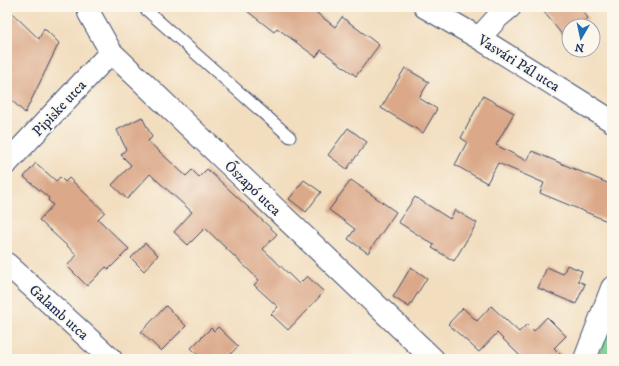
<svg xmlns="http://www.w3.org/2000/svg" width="619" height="366" viewBox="0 0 619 366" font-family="'IM FELL DW Pica',serif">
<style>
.green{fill:#7ad095;stroke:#4a807a}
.building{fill:#dba989}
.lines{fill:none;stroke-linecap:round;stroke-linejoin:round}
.lane-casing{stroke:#3b496c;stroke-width:13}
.street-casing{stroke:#3b496c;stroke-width:24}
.lane{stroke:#fff;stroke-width:11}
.street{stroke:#fff;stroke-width:22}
.labels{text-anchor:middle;stroke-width:3.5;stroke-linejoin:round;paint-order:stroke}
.street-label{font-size:15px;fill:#1b2f5e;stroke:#fbf7ec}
</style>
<rect width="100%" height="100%" fill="#fbf7ec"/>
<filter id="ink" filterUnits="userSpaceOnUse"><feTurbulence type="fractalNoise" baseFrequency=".025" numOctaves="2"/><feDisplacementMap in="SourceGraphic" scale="8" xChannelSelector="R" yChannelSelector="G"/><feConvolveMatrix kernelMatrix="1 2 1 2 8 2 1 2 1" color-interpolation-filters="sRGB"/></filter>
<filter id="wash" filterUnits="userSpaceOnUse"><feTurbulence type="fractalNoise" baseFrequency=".012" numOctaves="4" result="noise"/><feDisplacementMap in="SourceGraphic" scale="16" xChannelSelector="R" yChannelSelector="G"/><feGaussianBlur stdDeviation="0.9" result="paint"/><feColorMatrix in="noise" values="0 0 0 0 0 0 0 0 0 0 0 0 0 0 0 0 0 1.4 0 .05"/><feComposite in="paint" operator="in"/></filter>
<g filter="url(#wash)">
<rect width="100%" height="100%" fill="#f2ddbe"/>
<path class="green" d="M 612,316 L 612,359 L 597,359 Z"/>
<g id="blocks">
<path class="building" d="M 242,7 L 309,7 L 335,27 L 342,17 L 379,45 L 356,76 L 321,50 L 316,57 L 277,28 L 274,32 Z
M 540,7 L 580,7 L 588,18 L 579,26 L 569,26 L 569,34 L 564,37 Z
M 7,8 L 39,39 L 44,28 L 59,43 L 25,113 L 7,96 Z
M 405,68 L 429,82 L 419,98 L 437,109 L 423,133 L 381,108 Z
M 483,96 L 514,113 L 496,145 L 527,161 L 532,151 L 612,185 L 612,223 L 540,193 L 544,183 L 498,163 L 487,183 L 455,165 L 467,142 L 461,138 Z
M 142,117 L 152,137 L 148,141 L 186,176 L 192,170 L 199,177 L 207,169 L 277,234 L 263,249 L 299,284 L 307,276 L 324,292 L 288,330 L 271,314 L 278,307 L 254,285 L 259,280 L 205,228 L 188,245 L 174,232 L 192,212 L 150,174 L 127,199 L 112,185 L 131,165 L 121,155 L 126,149 L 117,130 Z
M 348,128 L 367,142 L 347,169 L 328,155 Z
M 36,163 L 56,181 L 60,177 L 65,182 L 69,178 L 105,212 L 98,219 L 129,249 L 109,269 L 106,267 L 87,286 L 67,266 L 77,255 L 39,220 L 53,205 L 48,200 L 49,198 L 24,177 Z
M 304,180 L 321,192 L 306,212 L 289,199 Z
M 351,180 L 396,212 L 368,253 L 348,239 L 355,229 L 329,210 Z
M 415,197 L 450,219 L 455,210 L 477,223 L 454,261 L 432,248 L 434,245 L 398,222 Z
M 145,243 L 158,255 L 144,271 L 131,258 Z
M 567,265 L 582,271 L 578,281 L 585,284 L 576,304 L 538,288 L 547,267 L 563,274 Z
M 411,267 L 427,278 L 409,307 L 393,297 Z
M 166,306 L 186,326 L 161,351 L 141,332 Z
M 491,306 L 519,332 L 527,324 L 534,331 L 547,317 L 566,336 L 554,348 L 565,359 L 523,359 L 497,333 L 479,352 L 448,324 L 463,308 L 477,321 Z
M 218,327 L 238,346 L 226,359 L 202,359 L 191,348 L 211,328 L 214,331 Z"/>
</g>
</g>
<g filter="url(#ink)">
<use href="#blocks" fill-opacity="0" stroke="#3b496c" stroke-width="1"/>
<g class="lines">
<defs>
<path id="lane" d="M 143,7 L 290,137"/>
<path id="street" d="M 90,7 L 89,13 L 111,52 L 433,359
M 425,7 L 479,38 L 612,121
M 479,38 L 498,17 L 510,7
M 7,163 L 111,52
M 7,264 L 111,359
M 585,359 L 612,288"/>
</defs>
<use href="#lane" class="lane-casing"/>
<use href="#street" class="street-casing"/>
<use href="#lane" class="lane"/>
<use href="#street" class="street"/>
</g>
</g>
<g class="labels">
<g class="street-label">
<text transform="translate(519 63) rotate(32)" y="5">Vasvári Pál utca</text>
<text transform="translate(59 108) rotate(-47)" y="5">Pipiske utca</text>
<text transform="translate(253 188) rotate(44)" y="5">Őszapó utca</text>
<text transform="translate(59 312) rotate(42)" y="5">Galamb utca</text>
</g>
</g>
<rect width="619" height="366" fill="none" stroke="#fbf7ec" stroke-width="24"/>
<g transform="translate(581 38) rotate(189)"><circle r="19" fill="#fbf7ec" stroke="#a1a7b3"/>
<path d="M0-3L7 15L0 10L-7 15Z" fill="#1f6fb2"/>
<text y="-6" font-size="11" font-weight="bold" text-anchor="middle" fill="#1b2f5e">N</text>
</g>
</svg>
